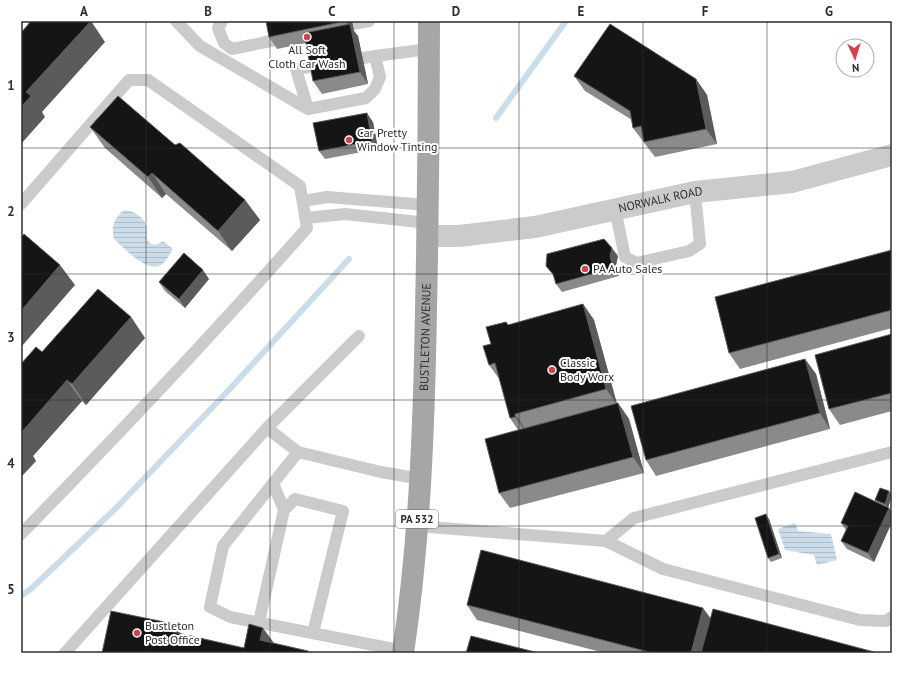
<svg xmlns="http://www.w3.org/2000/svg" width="913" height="674" viewBox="0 0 913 674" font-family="'PT Sans',sans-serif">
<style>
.water{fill:url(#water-rules)}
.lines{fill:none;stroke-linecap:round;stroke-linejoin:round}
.stream{stroke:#cbdde9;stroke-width:6}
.service{stroke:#cbcbcb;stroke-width:12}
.minor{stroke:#cbcbcb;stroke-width:22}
.primary{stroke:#a6a6a6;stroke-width:22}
.wall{fill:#8a8a8a}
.shaded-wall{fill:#5b5b5b}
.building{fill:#151515;stroke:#5b5b5b}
.grid{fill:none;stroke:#2e2e2e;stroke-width:1;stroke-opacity:0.55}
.poi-dot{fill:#d63f4b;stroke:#fff;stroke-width:1.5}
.labels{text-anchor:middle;stroke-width:4;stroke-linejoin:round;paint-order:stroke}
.shield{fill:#fff;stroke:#6d6d6d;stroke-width:1}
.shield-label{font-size:11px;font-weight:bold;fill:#2e2e2e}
.poi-label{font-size:12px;fill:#2e2e2e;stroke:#fff;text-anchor:start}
.street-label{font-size:12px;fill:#2e2e2e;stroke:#fff}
.neatline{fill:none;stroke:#2e2e2e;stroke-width:1.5}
.grid-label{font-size:13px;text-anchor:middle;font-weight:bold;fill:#2e2e2e}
</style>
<defs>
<pattern id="water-rules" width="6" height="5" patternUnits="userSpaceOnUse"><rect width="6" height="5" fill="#cbdde9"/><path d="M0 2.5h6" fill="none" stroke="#afbec8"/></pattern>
</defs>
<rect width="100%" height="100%" fill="#fff"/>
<path class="water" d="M 124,210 C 135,211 146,218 147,229 C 147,232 146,236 147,239 C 150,247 158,245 163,241 L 173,249 C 170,254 165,264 159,266 C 145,271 124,248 114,239 C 111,227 114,218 124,210 Z
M 795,523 L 798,531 L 831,534 L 837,560 L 817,565 L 814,555 L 785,550 L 778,529 Z"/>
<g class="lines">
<path class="stream" d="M 496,118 L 566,21
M 21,596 L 32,588 L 117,507 L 226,393 L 349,259"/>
<path class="service" d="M 176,21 L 200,46 L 308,109 L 366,98 L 375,89 L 380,77 L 375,56 L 429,49
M 222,21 L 218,28 L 224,43 L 232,49 L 276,40
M 353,24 L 369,21
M 363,58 L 375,56
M 308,109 L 296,69 L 316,66
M 303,201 L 327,197 L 428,205
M 21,204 L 129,80 L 148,80 L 300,186 L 307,228 C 215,332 119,434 21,534
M 615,209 L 625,257 L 637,263 L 689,251 L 700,244 L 695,192
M 306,218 L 345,214 L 428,223
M 359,336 L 267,428 L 298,452 L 381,472 L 421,479
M 298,452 L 223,546 L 210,607 L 230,617 L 404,651
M 273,483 L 284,510
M 417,526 L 606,541 L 663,569 L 860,620 L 886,621 L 892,617
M 606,541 L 634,518 L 892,452
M 259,622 L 284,510 L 295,499 L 343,511 L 313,633
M 65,653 L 267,428"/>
<path class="minor" id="s1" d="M 428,236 L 459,236 L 535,227 L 695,192 L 792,182 L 892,155"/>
<path class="primary" id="s2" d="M 403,653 C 420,539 424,425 426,310 C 428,214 429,117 429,21"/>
</g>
<path class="wall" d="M 266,21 L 352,21 L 354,31 L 358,36 L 368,84 L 322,94 L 313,81 L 306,43 L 277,49 L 269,37 Z
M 574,76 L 696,79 L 707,95 L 717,144 L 655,157 L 633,128 L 632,120 L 585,91 Z
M 373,122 L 378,149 L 325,159 L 319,151 Z
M 90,127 L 175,145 L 245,200 L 260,220 L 232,251 L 166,194 L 162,198 L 105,148 Z
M 892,250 L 892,328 L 740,369 L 729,353 Z
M 618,256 L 616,265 L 619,276 L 562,292 L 556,284 L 554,276 L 546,266 Z
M 209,279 L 185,308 L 165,291 L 159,282 Z
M 583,304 L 594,320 L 617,404 L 618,403 L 629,419 L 644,473 L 510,508 L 499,493 L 518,430 L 510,418 L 500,380 L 489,365 L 491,344 L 509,325 Z
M 131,317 L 145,338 L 86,405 L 82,401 L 33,456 L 36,461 L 21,477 L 21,364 Z
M 892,334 L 892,411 L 840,425 L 829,409 Z
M 805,359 L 816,374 L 830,429 L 656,476 L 646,460 Z
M 892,495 L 888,507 L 889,508 L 892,512 L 892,522 L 874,562 L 847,549 L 841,541 L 846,530 L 841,523 L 877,502 L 875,500 Z
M 769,519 L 782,558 L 771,562 L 768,558 Z
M 467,605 L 710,618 L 874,652 L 875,653 L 605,653 L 477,620 Z"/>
<path class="shaded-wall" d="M 91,21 L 105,42 L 42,112 L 45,117 L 21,144 L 21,107 L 26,92 Z
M 346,21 L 352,21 L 354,31 L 358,36 L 368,84 L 360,72 L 350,27 Z
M 696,79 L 707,95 L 717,144 L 706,129 Z
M 367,113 L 373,122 L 378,149 L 372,141 Z
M 152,173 L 166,194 L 162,198 L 148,177 Z
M 245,200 L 260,220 L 232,251 L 218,231 Z
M 612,248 L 618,256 L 616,265 L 619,276 L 613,268 L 610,256 Z
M 60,265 L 75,285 L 22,346 L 21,344 L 21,311 Z
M 203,270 L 209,279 L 185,308 L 179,299 Z
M 583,304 L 594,320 L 617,404 L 606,389 Z
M 131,317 L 145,338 L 86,405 L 72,384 Z
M 805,359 L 816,374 L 830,429 L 820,413 Z
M 67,380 L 82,401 L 33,456 L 36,461 L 21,477 L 21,433 Z
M 618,403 L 629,419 L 644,473 L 633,457 Z
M 515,414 L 525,429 L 526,432 L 515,417 Z
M 889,491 L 892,495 L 892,496 L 888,508 L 885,504 Z
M 889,508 L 892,512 L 892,522 L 874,562 L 868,553 Z
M 766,514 L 769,519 L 782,558 L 779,554 Z
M 703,608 L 714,623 L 706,653 L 691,653 Z
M 174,624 L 185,640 L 173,632 Z
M 263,628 L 274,643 L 260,640 Z"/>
<path class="building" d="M 31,21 L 91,21 L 26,92 L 31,96 L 21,107 L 21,33 Z
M 266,21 L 346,21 L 269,37 Z
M 350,24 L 360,72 L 313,81 L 304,33 Z
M 610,24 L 696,79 L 706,129 L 644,142 L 641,126 L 633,128 L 630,111 L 574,76 Z
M 118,96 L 175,145 L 180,143 L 245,200 L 218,231 L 152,173 L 148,177 L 90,127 Z
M 367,113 L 372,141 L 319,151 L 313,123 Z
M 24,234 L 60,265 L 21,311 L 21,238 Z
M 604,239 L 612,248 L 610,256 L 613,268 L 556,284 L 553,274 L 546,266 L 547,254 Z
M 892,250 L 892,310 L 729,353 L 715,297 Z
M 184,253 L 203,270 L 179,299 L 159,282 Z
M 98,289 L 131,317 L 72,384 L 67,380 L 21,433 L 21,364 L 36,347 L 42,352 Z
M 583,304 L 606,389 L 515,414 L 515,417 L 510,418 L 495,363 L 489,365 L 483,346 L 491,344 L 486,327 L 506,322 L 508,325 Z
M 892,334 L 892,393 L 829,409 L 815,355 Z
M 805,359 L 820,413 L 646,460 L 631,406 Z
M 618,403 L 633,457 L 499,493 L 485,439 Z
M 880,488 L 889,491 L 885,504 L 875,500 Z
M 855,492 L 889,508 L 868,553 L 841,541 L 848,526 L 841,523 Z
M 766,514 L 779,554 L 768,558 L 755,518 Z
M 481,550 L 703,608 L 691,653 L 653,653 L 467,605 Z
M 713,609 L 874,652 L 874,653 L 701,653 Z
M 111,611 L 174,624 L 173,632 L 244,648 L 249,624 L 263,628 L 260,640 L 308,651 L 308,653 L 102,653 Z
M 471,636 L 539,653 L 466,653 Z"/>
<path class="grid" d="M 146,21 L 146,653M 270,21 L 270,653M 394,21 L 394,653M 519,21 L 519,653M 643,21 L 643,653M 767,21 L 767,653M 21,148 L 892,148M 21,274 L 892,274M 21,400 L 892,400M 21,526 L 892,526"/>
<g class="poi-dot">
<circle cx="307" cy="37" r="4"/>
<circle cx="349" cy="140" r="4"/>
<circle cx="585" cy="269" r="4"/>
<circle cx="552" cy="370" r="4"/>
<circle cx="137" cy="633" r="4"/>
</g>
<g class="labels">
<rect class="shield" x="396" y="510" width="42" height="18" rx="3"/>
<g class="shield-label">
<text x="417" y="523">PA 532</text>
</g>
<g class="poi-label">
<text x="307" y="54" text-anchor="middle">All Soft<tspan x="307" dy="14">Cloth Car Wash</tspan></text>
<text x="357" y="137">Car Pretty<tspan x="357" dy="14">Window Tinting</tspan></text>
<text x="593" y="273">PA Auto Sales</text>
<text x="560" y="367">Classic<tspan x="560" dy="14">Body Worx</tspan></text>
<text x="145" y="630">Bustleton<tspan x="145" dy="14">Post Office</tspan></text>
</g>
<g class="street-label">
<text dy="4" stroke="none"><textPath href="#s1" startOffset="236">NORWALK ROAD</textPath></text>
<text dy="4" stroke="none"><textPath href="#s2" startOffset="317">BUSTLETON AVENUE</textPath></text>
</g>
</g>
<rect width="913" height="674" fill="none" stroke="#ffffff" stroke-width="44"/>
<g transform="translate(855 58) rotate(176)"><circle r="19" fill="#ffffff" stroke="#ababab"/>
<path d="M0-3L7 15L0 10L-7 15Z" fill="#d63f4b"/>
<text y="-6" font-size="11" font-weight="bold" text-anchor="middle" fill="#2e2e2e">N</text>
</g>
<rect x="22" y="22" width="869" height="630" class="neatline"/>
<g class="grid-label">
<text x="84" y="16">A</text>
<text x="208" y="16">B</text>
<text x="332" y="16">C</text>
<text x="456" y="16">D</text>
<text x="581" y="16">E</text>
<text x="705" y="16">F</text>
<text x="829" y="16">G</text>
<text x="11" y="90">1</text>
<text x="11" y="216">2</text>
<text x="11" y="342">3</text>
<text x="11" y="468">4</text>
<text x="11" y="594">5</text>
</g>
</svg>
